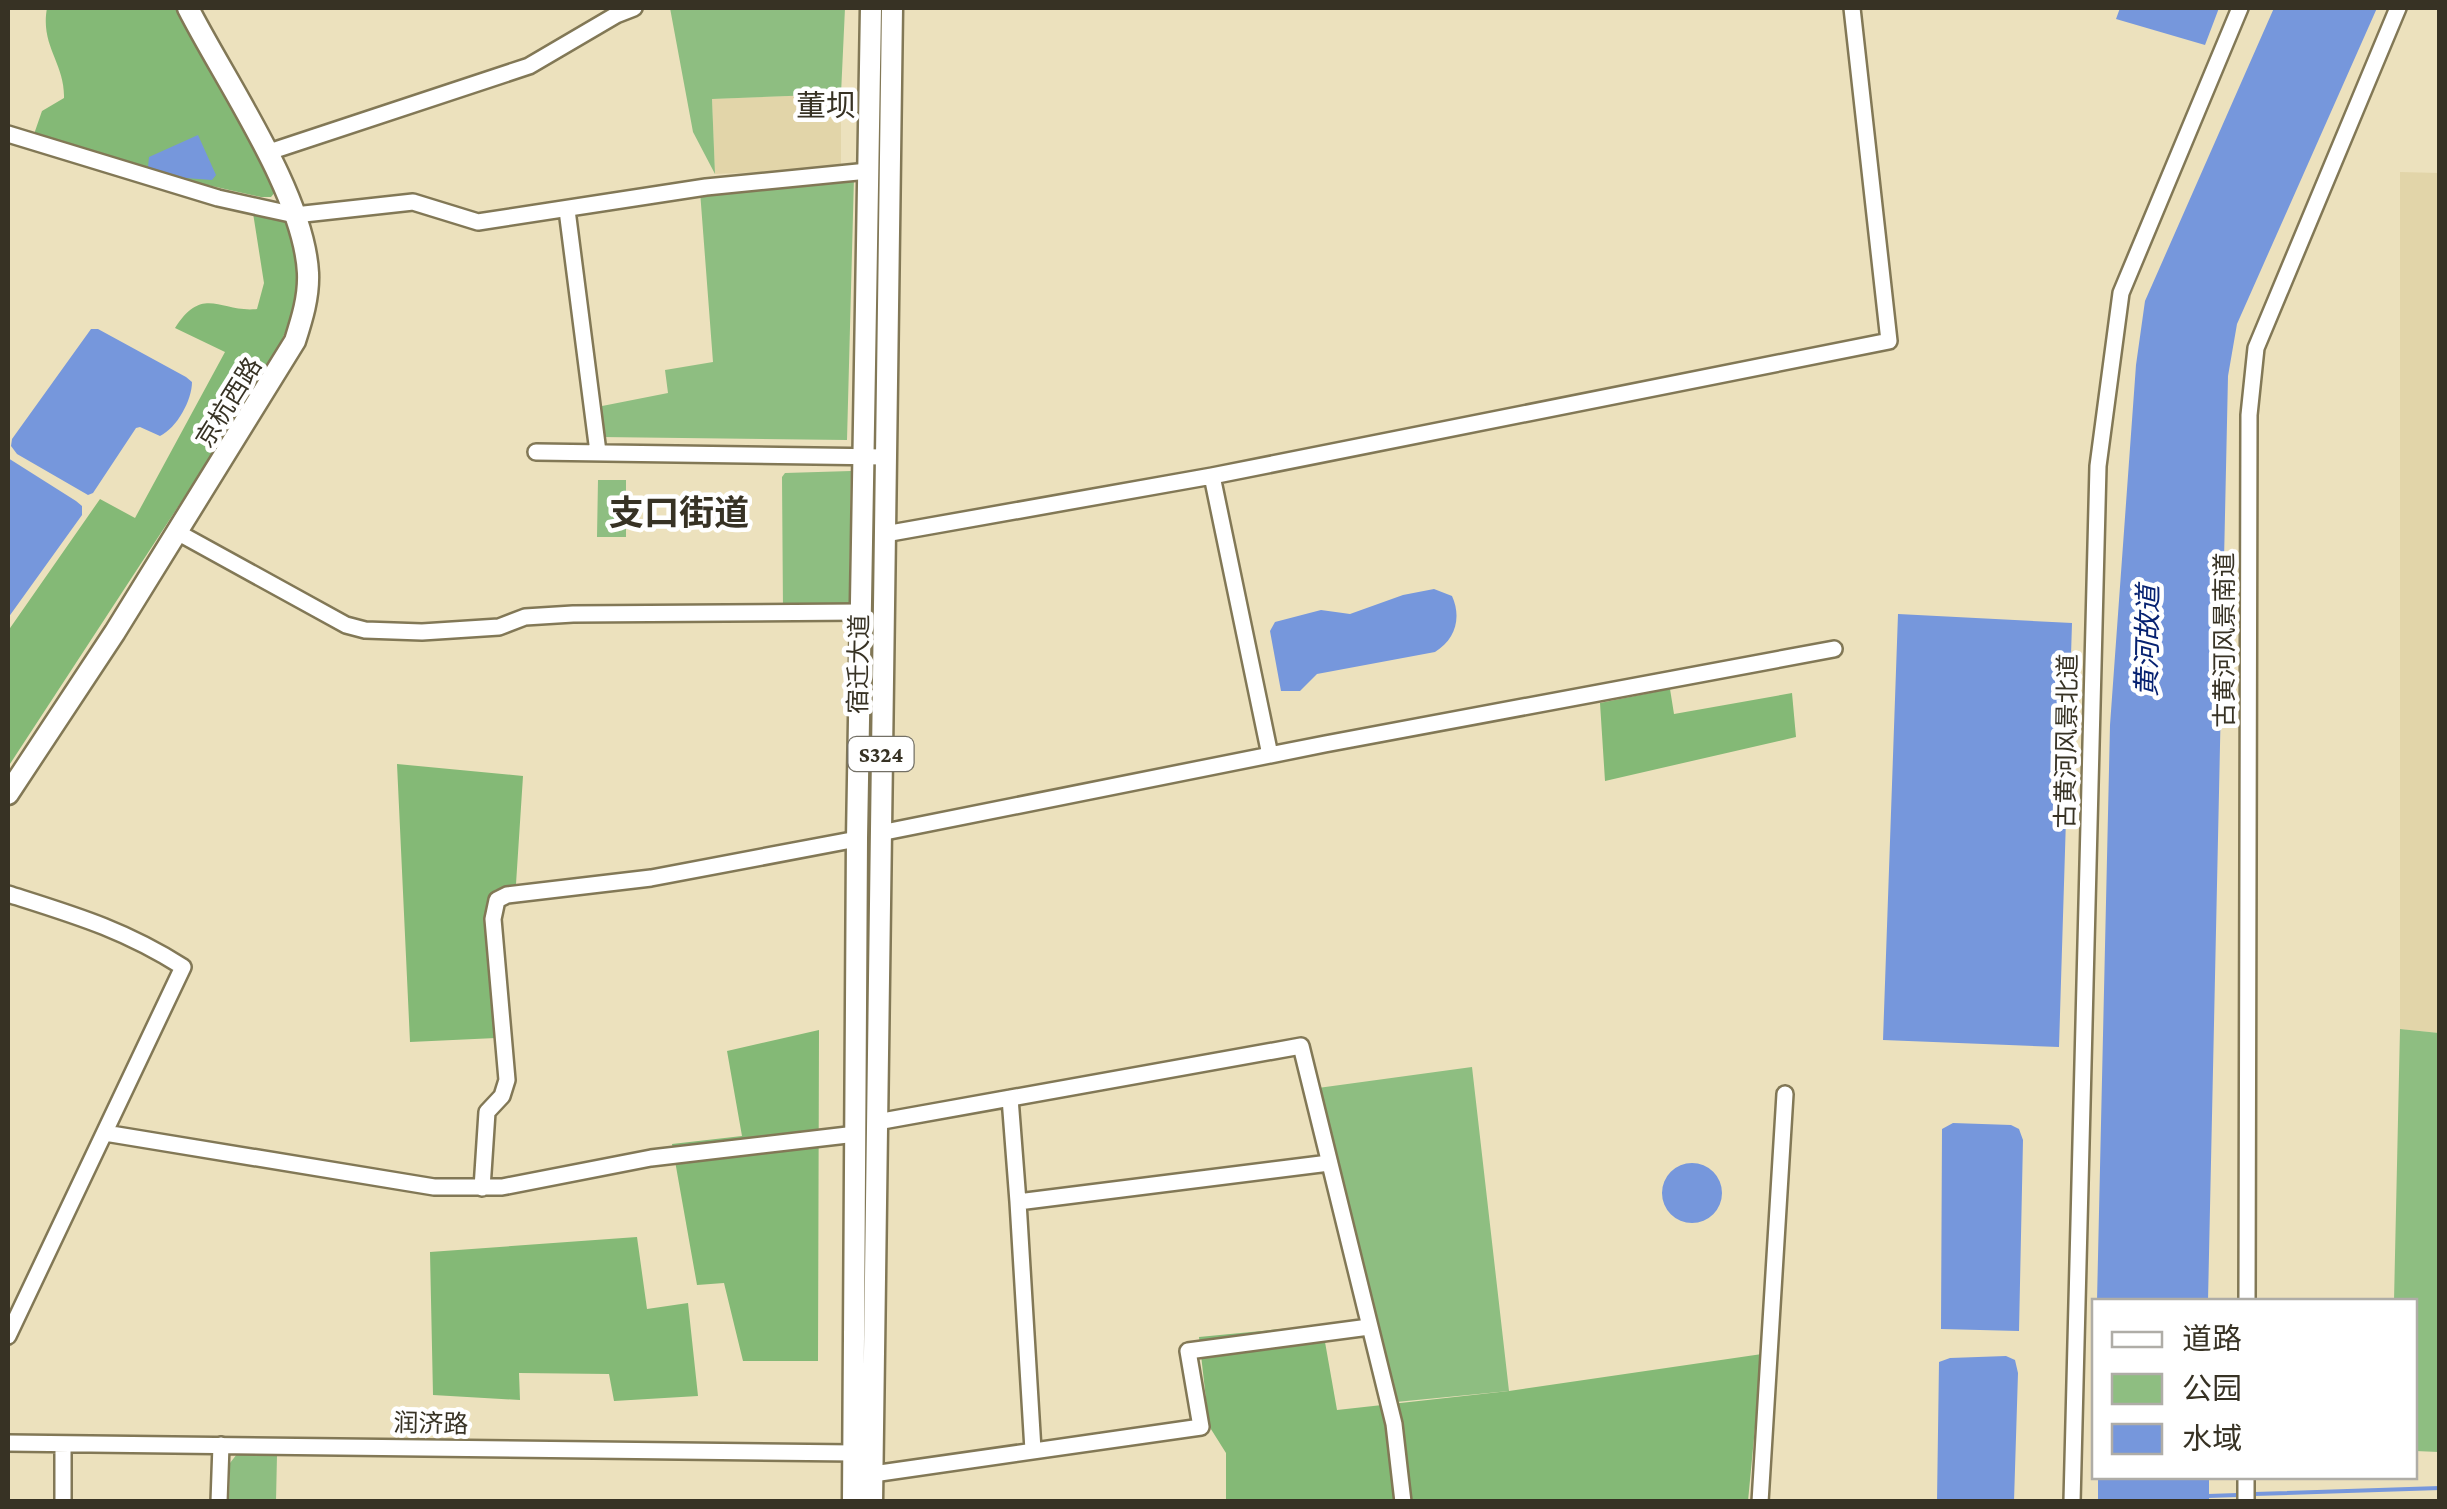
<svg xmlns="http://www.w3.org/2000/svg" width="2447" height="1509" viewBox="0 0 2447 1509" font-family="'Crimson Pro','Noto Sans SC',serif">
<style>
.built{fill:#e2d5a9}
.green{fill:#8ebe81}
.forest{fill:#84b976}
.water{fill:#7697dc}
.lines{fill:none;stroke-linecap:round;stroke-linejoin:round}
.stream{stroke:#7697dc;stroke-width:4}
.minor-casing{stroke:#827856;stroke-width:20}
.major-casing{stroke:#827856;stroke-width:25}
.minor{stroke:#fff;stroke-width:15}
.major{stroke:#fff;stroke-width:20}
.labels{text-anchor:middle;stroke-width:9;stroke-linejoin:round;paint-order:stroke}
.shield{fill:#fff;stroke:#737066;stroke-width:2.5}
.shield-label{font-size:22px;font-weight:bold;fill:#373224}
.street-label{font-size:25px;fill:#373224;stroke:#fff}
.water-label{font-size:28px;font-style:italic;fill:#072271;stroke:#fff}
.quarter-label{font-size:30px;fill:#373224;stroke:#fff}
.district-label{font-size:35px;font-weight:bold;fill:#373224;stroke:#fff}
</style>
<rect width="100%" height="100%" fill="#ece1bd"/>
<path class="built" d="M 841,94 L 841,169 L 715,174 L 712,99 Z
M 2400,172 L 2439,173 L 2439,1033 L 2400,1029 Z"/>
<path class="green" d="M 670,8 L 845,8 L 841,94 L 712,99 L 715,174 L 693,132 Z
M 854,177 L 847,440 L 601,437 L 597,407 L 668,393 L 665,370 L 713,362 L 700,191 Z
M 851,471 L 849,608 L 783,610 L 782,477 L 785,473 Z
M 598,480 L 626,480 L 626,537 L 597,537 Z
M 2400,1029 L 2439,1033 L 2439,1452 L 2415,1451 L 2414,1302 L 2394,1301 Z
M 1472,1067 L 1509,1391 L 1396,1402 L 1318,1088 Z
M 237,1454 L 277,1455 L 276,1501 L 229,1501 L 230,1463 Z"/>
<path class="forest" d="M 47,8 L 182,8 L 275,180 L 276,191 L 271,197 L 261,197 L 163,175 L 33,137 L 42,111 L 64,98 C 65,63 40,46 47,8 Z
M 253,213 L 287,221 C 290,236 295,252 297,267 C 303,312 274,355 253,392 L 8,767 L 8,631 L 100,499 L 135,518 L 225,352 L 175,328 C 203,284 221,313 257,309 L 264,283 Z
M 1670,689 L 1674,714 L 1792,693 L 1796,737 L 1605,781 L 1600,703 Z
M 397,764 L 523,776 L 516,884 L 495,890 L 486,907 L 496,1038 L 410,1042 Z
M 819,1030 L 818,1361 L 743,1361 L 724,1283 L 697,1285 L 672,1144 L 742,1136 L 727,1051 Z
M 637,1237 L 647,1309 L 688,1303 L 698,1396 L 614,1401 L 609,1374 L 519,1373 L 520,1400 L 433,1395 L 430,1252 Z
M 1322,1325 L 1337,1410 L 1509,1391 L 1762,1354 L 1748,1501 L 1226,1501 L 1226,1453 L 1209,1426 L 1199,1337 Z"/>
<path class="water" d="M 2120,8 L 2219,8 L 2205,45 L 2116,19 Z
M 2274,8 L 2377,8 L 2237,324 L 2228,376 L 2208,1301 L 2097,1301 L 2110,725 L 2136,365 L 2145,301 Z
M 198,135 L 216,175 L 212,180 L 185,178 L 148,167 L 149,157 Z
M 91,329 L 98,329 L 186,377 L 192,382 C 192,400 177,428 160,436 L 140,427 L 136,428 L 93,493 L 88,495 L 17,454 L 11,446 L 12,439 Z
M 8,458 L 76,501 L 82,506 L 82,515 L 8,618 Z
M 1434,589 L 1452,596 C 1462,618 1455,640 1435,652 L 1317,674 L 1300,691 L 1281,691 L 1270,631 L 1275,622 L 1321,610 L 1350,614 L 1403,595 Z
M 1898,614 L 2072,623 L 2059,1047 L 1883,1040 Z
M 1953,1123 L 2011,1125 L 2019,1129 L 2023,1140 L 2019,1331 L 1941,1329 L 1942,1129 Z
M1662 1193a30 30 0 1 1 60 0a30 30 0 1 1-60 0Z
M 2006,1356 L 2015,1360 L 2018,1373 L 2014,1501 L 1937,1501 L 1939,1362 L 1950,1358 Z
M 2098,1477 L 2209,1477 L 2209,1501 L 2098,1501 Z"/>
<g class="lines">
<path class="stream" d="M 2254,1494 L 2440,1488
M 2208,1496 L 2238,1495"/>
<defs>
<path id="minor" d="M 8,134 L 218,198 L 295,215 L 413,202 L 478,222 L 706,187 L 868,171
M 266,153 L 529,66 L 616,15 L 634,8
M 567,210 L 598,452
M 536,452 L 885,457
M 1212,476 L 1270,755
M 177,532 L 346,625 L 365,630 L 422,632 L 499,627 L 525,617 L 573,614 L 861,612
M 885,534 L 1212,476 L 1889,341 L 1852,8
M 880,833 L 1325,744 L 1834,649
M 8,894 C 74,915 123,929 183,967 L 8,1336
M 1010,1098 L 1018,1202 L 1329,1163
M 877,1122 L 1301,1046 L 1394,1424 L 1403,1502
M 105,1133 L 434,1187 L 502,1187 L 651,1158 L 856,1134
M 482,1188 L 487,1112 L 502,1096 L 507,1080 L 493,919 L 497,900 L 507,895 L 651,878 L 857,839
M 1018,1202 L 1033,1450
M 2247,1302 L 2249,415 L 2256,348 L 2398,8
M 8,1443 L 854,1453
M 873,1474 L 1201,1427 L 1188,1351 L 1369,1327
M 63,1502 L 63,1444
M 219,1502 L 221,1445
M 1760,1502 L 1785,1094
M 2072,1502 L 2098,466 L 2121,293 L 2240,8
M 2246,1502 L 2246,1476"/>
<path id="major" d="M 8,794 L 115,632 L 295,341 C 302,319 309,297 308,273 C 304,193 225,81 188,8
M 853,1502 L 857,839 L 871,8
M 872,1502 L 892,8"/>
</defs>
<use href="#minor" class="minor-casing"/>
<use href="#major" class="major-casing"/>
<use href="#minor" class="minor"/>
<use href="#major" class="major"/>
</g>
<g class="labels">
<rect class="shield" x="848.5" y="737" width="65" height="34" rx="8"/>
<g class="shield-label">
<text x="881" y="762">S324</text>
</g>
<g class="street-label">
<text transform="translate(228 402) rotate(-58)" y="9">京杭西路</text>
<text transform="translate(2224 640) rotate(-90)" y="9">古黄河风景南道</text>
<text transform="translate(858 664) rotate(-89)" y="9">宿迁大道</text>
<text transform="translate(2066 741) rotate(-89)" y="9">古黄河风景北道</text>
<text transform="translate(431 1423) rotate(1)" y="9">润济路</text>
</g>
<g class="water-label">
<text transform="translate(2147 641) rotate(-89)" y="10">黄河故道</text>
</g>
<g class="quarter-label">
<text x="826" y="116">董坝</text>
</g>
<g class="district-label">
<text x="679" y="525">支口街道</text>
</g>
</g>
<rect width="2447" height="1509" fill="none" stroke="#373224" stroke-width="20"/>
<rect x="2092" y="1299" width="325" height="180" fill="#ffffff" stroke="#afada7" stroke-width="2.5"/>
<rect x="2112" y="1332" width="50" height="15" fill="#ffffff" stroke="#afada7" stroke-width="2.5"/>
<text x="2182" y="1349" font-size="30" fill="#373224">道路</text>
<rect x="2112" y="1374" width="50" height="30" fill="#8ebe81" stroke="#afada7" stroke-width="2.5"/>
<text x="2182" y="1399" font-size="30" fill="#373224">公园</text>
<rect x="2112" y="1424" width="50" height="30" fill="#7697dc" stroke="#afada7" stroke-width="2.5"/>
<text x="2182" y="1449" font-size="30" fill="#373224">水域</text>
</svg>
